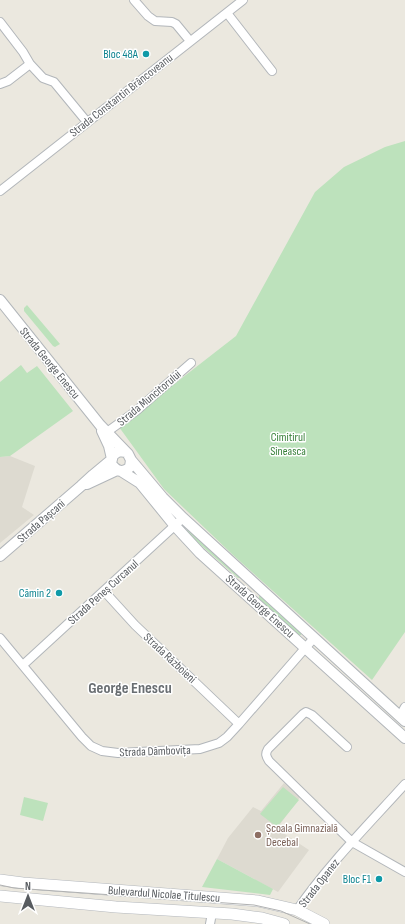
<svg xmlns="http://www.w3.org/2000/svg" width="405" height="924" viewBox="0 0 405 924" font-family="'Sofia Sans Condensed',sans-serif">
<style>
.education{fill:#dddad0}
.green{fill:#bde2bc}
.lines{fill:none;stroke-linecap:round;stroke-linejoin:round}
.minor-casing{stroke:#b2b6ba;stroke-width:10}
.tertiary-casing{stroke:#b2b6ba;stroke-width:12}
.secondary-casing{stroke:#b3b7bc;stroke-width:12}
.minor{stroke:#fff;stroke-width:8}
.tertiary{stroke:#fff;stroke-width:10}
.secondary{stroke:#fff;stroke-width:11}
.tram{stroke:#b0b1b1;stroke-width:1}
.culture-dot{fill:#0f9aa8;stroke:#fff;stroke-width:1.5}
.education-dot{fill:#8d6e63;stroke:#fff;stroke-width:1.5}
.labels{text-anchor:middle;stroke-width:3;stroke-linejoin:round;paint-order:stroke}
.culture-label{font-size:12px;fill:#0d838f;stroke:#fff;text-anchor:end}
.street-label{font-size:12px;fill:#585c60;stroke:#fff}
.park-label{font-size:12px;fill:#377f39;stroke:#fff}
.education-label{font-size:12px;fill:#785e54;stroke:#fff;text-anchor:start}
.district-label{font-size:16px;font-weight:bold;fill:#696e72;stroke:#fff}
</style>
<rect width="100%" height="100%" fill="#ebe8df"/>
<path class="education" d="M 10,456 L 35,466 L 22,507 L 34,515 L 0,543 L 0,457 Z
M 284,783 L 300,797 L 278,827 L 280,831 L 309,850 L 278,892 L 217,859 L 228,838 L 253,807 L 261,811 Z"/>
<path class="green" d="M 405,141 L 405,632 L 372,680 L 233,555 L 164,489 L 119,427 L 236,336 L 315,192 L 344,167 L 385,147 Z
M 27,305 L 60,344 L 55,347 L 53,346 L 24,311 L 24,308 Z
M 21,365 L 27,373 L 37,366 L 73,411 L 10,456 L 0,457 L 0,382 Z
M 186,530 L 189,530 L 240,576 L 240,578 L 238,578 L 186,532 Z
M 259,595 L 261,596 L 301,632 L 301,635 L 298,635 L 259,599 Z
M 283,787 L 299,800 L 277,827 L 260,814 Z
M 24,797 L 48,803 L 43,821 L 20,815 Z
M 217,859 L 273,889 L 270,895 L 202,887 Z"/>
<g class="lines">
<defs>
<path id="minor" d="M 134,0 L 148,16 L 155,21 L 172,22 L 176,24 L 190,41
M 227,13 L 272,71
M 0,22 L 23,52 L 30,64 L 43,78 L 54,82 L 87,122
M 0,84 L 8,81 L 30,64
M 0,191 L 243,0
M 107,432 L 136,411 L 191,363
M 104,591 L 135,625 L 239,724
M 0,638 L 82,737 L 91,746 L 102,751 L 118,753 L 200,749 L 219,743 L 227,737 L 239,724 L 314,638
M 23,665 L 183,518
M 400,716 L 405,707
M 347,747 L 312,715 L 306,712 L 303,714 L 268,749 C 265,754 266,756 269,761 L 352,842 L 405,872
M 297,910 C 328,865 368,825 405,784
M 210,924 L 212,913"/>
<path id="tertiary" d="M 0,300 L 100,425 L 128,454 L 131,460 L 130,467 C 123,474 115,471 111,463 L 113,455 L 119,451 L 126,452
M 102,431 L 109,446 L 112,459
M 131,460 L 163,498 L 183,518 L 405,721
M 121,471 L 140,483 L 175,526 L 200,553 L 405,738
M 87,484 L 117,470
M 0,556 L 81,486 L 93,475 L 111,460"/>
<path id="secondary" d="M 0,880 L 23,883 L 258,901 L 297,910 L 324,924
M 0,896 L 116,907 L 232,914 L 262,918 L 284,924"/>
</defs>
<use href="#minor" class="minor-casing"/>
<use href="#tertiary" class="tertiary-casing"/>
<use href="#secondary" class="secondary-casing"/>
<use href="#minor" class="minor"/>
<use href="#tertiary" class="tertiary"/>
<use href="#secondary" class="secondary"/>
<path class="tram" d="M 0,885 L 14,888 L 254,905 L 281,911 L 310,924"/>
</g>
<g class="culture-dot">
<circle cx="146" cy="54" r="4"/>
<circle cx="59" cy="593" r="4"/>
<circle cx="379" cy="879" r="4"/>
</g>
<circle class="education-dot" cx="258" cy="835" r="4"/>
<g class="labels">
<g class="culture-label">
<text x="138" y="58">Bloc 48A</text>
<text x="51" y="597">Cămin 2</text>
<text x="371" y="883">Bloc F1</text>
</g>
<g class="street-label">
<text transform="translate(121 95) rotate(-38)" y="4">Strada Constantin Brâncoveanu</text>
<text transform="translate(50 363) rotate(51)" y="4">Strada George Enescu</text>
<text transform="translate(149 398) rotate(-40)" y="4">Strada Muncitorului</text>
<text transform="translate(41 521) rotate(-41)" y="4">Strada Pașcani</text>
<text transform="translate(103 592) rotate(-42)" y="4">Strada Peneș Curcanul</text>
<text transform="translate(260 606) rotate(42)" y="4">Strada George Enescu</text>
<text transform="translate(170 658) rotate(43)" y="4">Strada Războieni</text>
<text transform="translate(155 751) rotate(-2)" y="4">Strada Dâmbovița</text>
<text transform="translate(319 883) rotate(-52)" y="4">Strada Opanez</text>
<text transform="translate(164 894) rotate(4)" y="4">Bulevardul Nicolae Titulescu</text>
</g>
<g class="park-label">
<text x="288" y="441">Cimitirul<tspan x="288" dy="14">Sineasca</tspan></text>
</g>
<g class="education-label">
<text x="266" y="832">Școala Gimnazială<tspan x="266" dy="14">Decebal</tspan></text>
</g>
<g class="district-label">
<text x="130" y="693">George Enescu</text>
</g>
</g>
<g transform="translate(28 896)" stroke="#ffffff" stroke-width="3" paint-order="stroke">
<path d="M0-3L7 15L0 10L-7 15Z" fill="#585c60"/>
<text y="-6" font-size="11" font-weight="bold" text-anchor="middle" fill="#585c60">N</text>
</g>
</svg>
